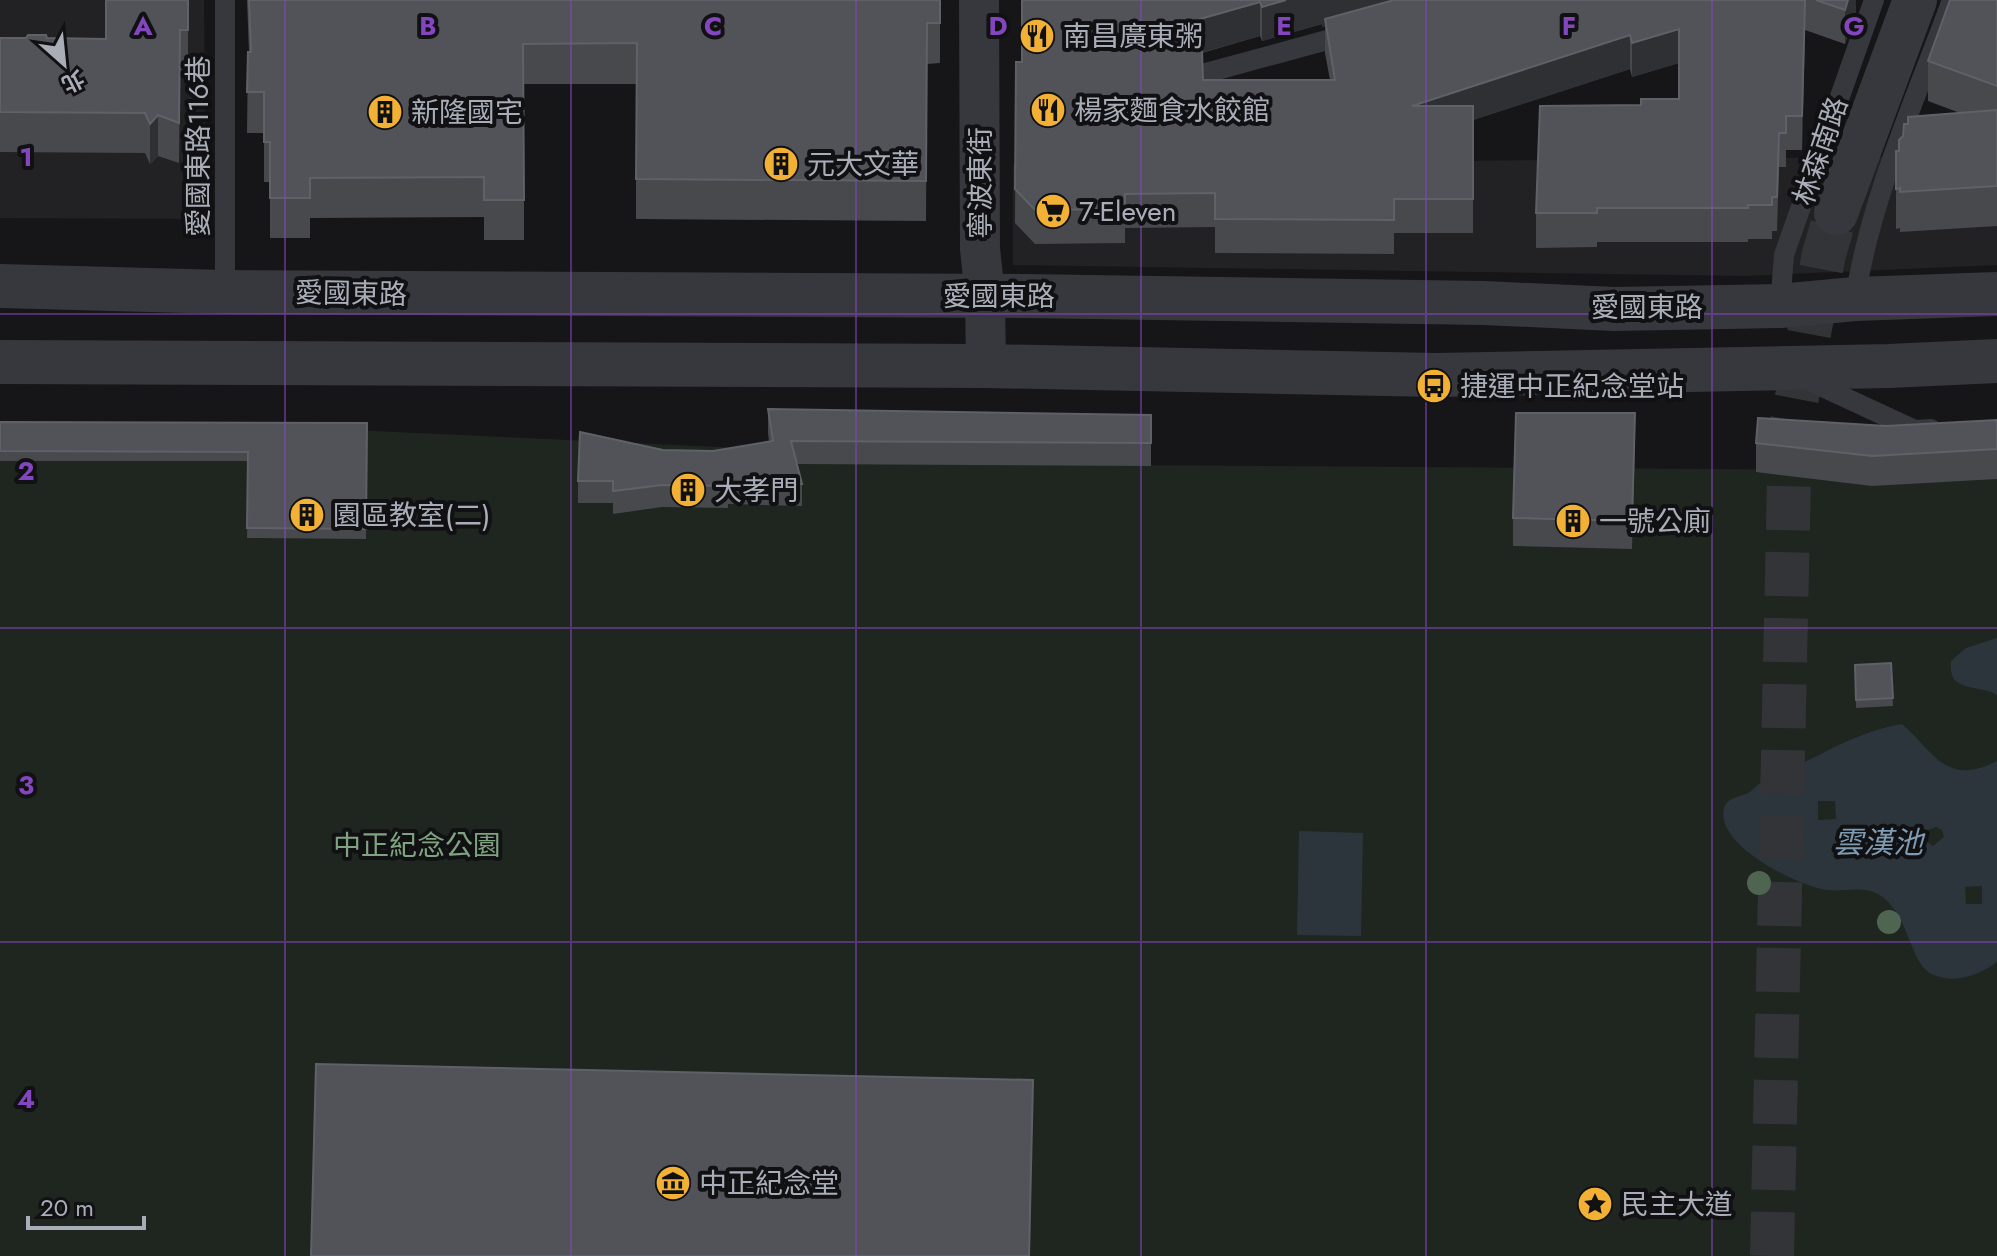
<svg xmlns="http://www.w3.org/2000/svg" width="1997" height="1256" viewBox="0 0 1997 1256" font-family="Jost,'Noto Sans TC',sans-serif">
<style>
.built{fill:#222225}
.green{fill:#1e261f}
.water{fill:#2c353c;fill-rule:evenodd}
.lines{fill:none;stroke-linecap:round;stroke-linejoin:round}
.tertiary-tunnel{stroke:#333438;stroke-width:44;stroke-dasharray:44 22;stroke-linecap:butt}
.service{stroke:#37383d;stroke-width:20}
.minor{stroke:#37383d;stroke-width:40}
.tertiary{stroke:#37383d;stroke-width:44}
.tree{fill:#506452}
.wall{fill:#47494d;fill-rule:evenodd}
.shaded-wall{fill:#2f3033}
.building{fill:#525359;stroke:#5f6168;stroke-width:2}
.grid{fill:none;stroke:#8446be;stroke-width:2;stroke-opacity:0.55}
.labels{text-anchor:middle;stroke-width:8;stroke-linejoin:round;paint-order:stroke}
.poi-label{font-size:28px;fill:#a8adb8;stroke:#111113;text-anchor:start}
.street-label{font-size:28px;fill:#a8adb8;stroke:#111113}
.park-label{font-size:28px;fill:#7fa381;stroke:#111113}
.water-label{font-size:30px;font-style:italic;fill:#7f9bb3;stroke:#111113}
.grid-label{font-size:26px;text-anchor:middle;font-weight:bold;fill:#8446be;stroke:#111113;stroke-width:8;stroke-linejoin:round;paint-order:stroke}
</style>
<rect width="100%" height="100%" fill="#161618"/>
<path class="built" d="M 0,0 L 204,0 L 206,219 L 0,218 Z
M 1997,156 L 1997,265 L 1746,276 L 1013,265 L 1013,165 Z"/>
<path class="green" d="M 0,427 L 374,431 L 1110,465 L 1997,471 L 1997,1256 L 0,1256 Z"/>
<path class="water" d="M 1997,638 L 1997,695 C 1979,684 1947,694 1951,661 L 1966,648 Z
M 1902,724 C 1935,753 1946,787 1997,761 L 1997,962 C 1979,975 1957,984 1934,975 C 1908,965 1911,911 1876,893 C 1861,886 1843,892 1827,890 C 1799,887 1715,845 1724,809 C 1726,798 1739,797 1748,793 C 1753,790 1757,785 1762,782 C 1779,771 1799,765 1817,756 C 1844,742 1871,729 1902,724 ZM 1835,801 L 1836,819 L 1818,820 L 1818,801 ZM 1936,827 L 1942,830 L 1944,837 L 1933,846 L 1927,842 L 1928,830 ZM 1982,886 L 1982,904 L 1966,904 L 1965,887 Z
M 1299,831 L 1363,833 L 1361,936 L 1297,935 Z"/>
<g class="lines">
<path class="tertiary-tunnel" d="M 1772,1256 L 1790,434 L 1824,254 L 1836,213"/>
<path class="service" d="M 225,0 L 225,292
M 1206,73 L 1349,34
M 1855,299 C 1871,196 1916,98 1952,0
M 1780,306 L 1784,255 L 1874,0
M 1803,378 L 1915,430 L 1931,429"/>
<path class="minor" d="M 979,0 L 980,249 L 985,295 L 986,366"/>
<path class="tertiary" d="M 1836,213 L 1915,0
M 0,286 L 225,292 L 1025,296 L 1484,303 L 1614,309 L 1780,306 L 1855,299 L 1997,294
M 0,362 L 986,366 L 1437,375 L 1889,366 L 1997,361"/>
</g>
<g class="tree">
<circle cx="1759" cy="883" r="12"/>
<circle cx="1889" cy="922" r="12"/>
</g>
<path class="wall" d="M 188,0 L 188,70 L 180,70 L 179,163 L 158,156 L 150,164 L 145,153 L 0,152 L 0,38 L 106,39 Z
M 247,0 L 940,0 L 940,63 L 927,64 L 926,221 L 636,219 L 636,84 L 524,84 L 524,240 L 484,240 L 484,217 L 310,218 L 310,238 L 270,238 L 270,182 L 264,182 L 264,133 L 247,133 L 248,52 L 249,52 Z
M 1022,0 L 1856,0 L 1856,11 L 1845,44 L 1805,30 L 1802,150 L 1786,150 L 1786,167 L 1779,167 L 1777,231 L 1772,231 L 1772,239 L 1748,239 L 1748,242 L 1597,242 L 1597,247 L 1536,248 L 1536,213 L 1641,105 L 1679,99 L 1679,63 L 1632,77 L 1630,69 L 1473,120 L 1473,233 L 1394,233 L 1394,254 L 1215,253 L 1215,227 L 1125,228 L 1125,243 L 1035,244 L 1015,223 L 1016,62 L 1022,62 ZM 1322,24 L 1322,27 L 1325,26 L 1325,53 L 1330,80 L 1203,80 L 1202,53 L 1260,36 L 1262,41 Z
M 1997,0 L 1997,226 L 1900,232 L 1900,228 L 1896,229 L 1896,151 L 1899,151 L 1908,124 L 1960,113 L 1928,101 L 1928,61 Z
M 768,409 L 1151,415 L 1151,466 L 797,464 L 802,484 L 802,506 L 728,504 L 728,508 L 662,507 L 613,514 L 613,503 L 578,503 L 578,481 L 663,450 L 713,451 L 769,442 L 768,432 Z
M 1997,420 L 1997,479 L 1872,486 L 1756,472 L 1756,443 L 1886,426 Z
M 0,422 L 367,423 L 366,539 L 247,538 L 248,461 L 0,461 Z
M 1635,441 L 1632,549 L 1513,546 L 1513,518 Z
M 1891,663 L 1893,706 L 1856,708 L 1855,665 Z"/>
<path class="shaded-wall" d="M 1286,0 L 1322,0 L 1322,24 L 1262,41 L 1262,7 Z
M 1322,0 L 1420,0 L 1325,19 L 1325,26 L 1322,27 Z
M 1805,0 L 1805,30 L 1802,150 L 1802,116 Z
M 1848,0 L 1856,0 L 1856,11 L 1845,44 L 1845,10 Z
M 1260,2 L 1260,36 L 1200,53 L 1194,69 L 1194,35 L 1200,19 Z
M 1679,29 L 1679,63 L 1632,77 L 1632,43 Z
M 1630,35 L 1630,69 L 1473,120 L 1473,233 L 1473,120 L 1412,106 Z
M 158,115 L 158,156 L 150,164 L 150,124 Z
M 1635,413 L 1635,441 L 1632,549 L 1632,521 Z
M 1033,1080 L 1030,1256 L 1029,1256 Z"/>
<path class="building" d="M 106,0 L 188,0 L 188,30 L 180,30 L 179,123 L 158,115 L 150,124 L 145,113 L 0,112 L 0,38 L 26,38 L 28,35 L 46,35 L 47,38 L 106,39 Z
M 249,0 L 940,0 L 940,23 L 927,23 L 926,181 L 636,179 L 637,43 L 523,44 L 524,200 L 484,200 L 484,177 L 310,178 L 310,198 L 270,198 L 270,142 L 264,142 L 264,92 L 247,92 L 248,52 L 251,52 Z
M 1022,0 L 1286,0 L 1262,7 L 1260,2 L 1200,19 L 1200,27 L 1194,35 L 1193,42 L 1202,51 L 1203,80 L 1335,80 L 1325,19 L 1394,0 L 1805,0 L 1802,116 L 1786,116 L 1786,133 L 1779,133 L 1777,197 L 1772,197 L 1772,205 L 1748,205 L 1748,208 L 1597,208 L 1597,213 L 1536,213 L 1540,106 L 1641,105 L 1641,99 L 1679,99 L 1679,29 L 1632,43 L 1630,35 L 1412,106 L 1473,106 L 1473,199 L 1394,199 L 1394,220 L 1215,219 L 1215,193 L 1125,194 L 1125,209 L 1035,210 L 1015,189 L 1016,62 L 1022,62 Z
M 1816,0 L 1848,0 L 1845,10 Z
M 1950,0 L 1997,0 L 1997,86 L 1928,61 Z
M 1997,110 L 1997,186 L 1900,192 L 1900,188 L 1896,189 L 1896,151 L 1899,151 L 1899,140 L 1903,136 L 1904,124 L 1908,124 L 1908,117 Z
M 768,409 L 1151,415 L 1151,443 L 791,441 L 802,484 L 727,482 L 728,486 L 662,485 L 613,491 L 613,481 L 578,481 L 580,432 L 663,450 L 713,451 L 773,441 Z
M 1516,413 L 1635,413 L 1632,521 L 1513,518 Z
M 1758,418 L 1886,426 L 1997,420 L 1997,449 L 1872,456 L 1756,443 Z
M 0,422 L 367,423 L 366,529 L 247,528 L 248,452 L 0,451 Z
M 1891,663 L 1893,698 L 1856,700 L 1855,665 Z
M 316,1064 L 1033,1080 L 1029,1256 L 311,1256 Z"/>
<path class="grid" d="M 285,0 L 285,1256M 571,0 L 571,1256M 856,0 L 856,1256M 1141,0 L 1141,1256M 1426,0 L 1426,1256M 1712,0 L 1712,1256M 0,314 L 1997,314M 0,628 L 1997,628M 0,942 L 1997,942"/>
<defs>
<symbol id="restaurant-disc" viewBox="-11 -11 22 22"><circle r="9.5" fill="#f2b134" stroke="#111113"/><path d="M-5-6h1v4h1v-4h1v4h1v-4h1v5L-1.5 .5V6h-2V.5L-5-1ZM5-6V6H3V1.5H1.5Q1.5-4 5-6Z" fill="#111"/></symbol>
<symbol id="building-disc" viewBox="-11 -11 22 22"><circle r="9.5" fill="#f2b134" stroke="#111113"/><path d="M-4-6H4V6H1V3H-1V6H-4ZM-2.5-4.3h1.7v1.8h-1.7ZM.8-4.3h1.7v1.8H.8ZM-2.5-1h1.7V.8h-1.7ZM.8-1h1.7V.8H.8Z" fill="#111"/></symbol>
<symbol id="supermarket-disc" viewBox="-11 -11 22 22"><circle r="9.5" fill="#f2b134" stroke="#111113"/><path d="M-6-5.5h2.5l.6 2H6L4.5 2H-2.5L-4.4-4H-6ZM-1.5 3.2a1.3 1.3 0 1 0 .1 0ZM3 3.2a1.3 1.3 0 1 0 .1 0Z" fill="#111"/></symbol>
<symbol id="bus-disc" viewBox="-11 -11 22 22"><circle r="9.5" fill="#f2b134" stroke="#111113"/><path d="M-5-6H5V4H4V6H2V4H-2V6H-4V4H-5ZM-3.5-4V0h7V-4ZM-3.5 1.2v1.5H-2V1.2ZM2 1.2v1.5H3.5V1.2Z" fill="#111"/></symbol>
<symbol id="museum-disc" viewBox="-11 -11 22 22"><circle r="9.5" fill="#f2b134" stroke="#111113"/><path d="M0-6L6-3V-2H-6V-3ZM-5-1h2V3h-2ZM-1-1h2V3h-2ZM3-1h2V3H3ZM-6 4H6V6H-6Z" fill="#111"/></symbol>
<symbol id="sight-disc" viewBox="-11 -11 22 22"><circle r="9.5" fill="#f2b134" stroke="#111113"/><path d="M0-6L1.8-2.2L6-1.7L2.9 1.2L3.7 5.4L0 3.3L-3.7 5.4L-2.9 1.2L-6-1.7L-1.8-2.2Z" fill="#111"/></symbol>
</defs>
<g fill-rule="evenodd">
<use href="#restaurant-disc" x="1017" y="16" width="40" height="40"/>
<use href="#restaurant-disc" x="1028" y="90" width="40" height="40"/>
<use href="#building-disc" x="365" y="92" width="40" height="40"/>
<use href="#building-disc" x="761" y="144" width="40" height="40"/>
<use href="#supermarket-disc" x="1033" y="191" width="40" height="40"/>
<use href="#bus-disc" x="1414" y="366" width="40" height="40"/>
<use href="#building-disc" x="668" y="470" width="40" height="40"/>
<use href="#building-disc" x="287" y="495" width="40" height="40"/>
<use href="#building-disc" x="1553" y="501" width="40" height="40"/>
<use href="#museum-disc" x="653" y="1163" width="40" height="40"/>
<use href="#sight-disc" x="1575" y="1184" width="40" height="40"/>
</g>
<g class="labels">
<g class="poi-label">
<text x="1063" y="46">南昌廣東粥</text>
<text x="1074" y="120">楊家麵食水餃館</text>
<text x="411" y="122">新隆國宅</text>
<text x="807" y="174">元大文華</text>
<text x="1079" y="221">7-Eleven</text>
<text x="1460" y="396">捷運中正紀念堂站</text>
<text x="714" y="500">大孝門</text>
<text x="333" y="525">園區教室(二)</text>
<text x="1599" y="531">一號公廁</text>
<text x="699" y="1193">中正紀念堂</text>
<text x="1621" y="1214">民主大道</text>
</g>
<g class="street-label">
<text transform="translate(198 146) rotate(-90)" y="10">愛國東路116巷</text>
<text transform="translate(1820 151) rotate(-71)" y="10">林森南路</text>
<text transform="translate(980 183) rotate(-90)" y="10">寧波東街</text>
<text transform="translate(351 293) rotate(1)" y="10">愛國東路</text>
<text x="999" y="306">愛國東路</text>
<text x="1647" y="317">愛國東路</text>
</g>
<g class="park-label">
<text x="417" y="855">中正紀念公園</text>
</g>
<g class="water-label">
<text x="1878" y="853">雲漢池</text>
</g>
</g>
<g class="grid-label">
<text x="143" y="35">A</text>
<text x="428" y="35">B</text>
<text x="713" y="35">C</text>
<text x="998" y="35">D</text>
<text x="1284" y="35">E</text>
<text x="1569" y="35">F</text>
<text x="1854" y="35">G</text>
<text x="26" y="166">1</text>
<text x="26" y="480">2</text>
<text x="26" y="794">3</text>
<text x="26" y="1108">4</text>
</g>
<g transform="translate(64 64) rotate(153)" stroke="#111113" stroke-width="6" paint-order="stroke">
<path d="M0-6L14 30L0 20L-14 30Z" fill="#a8adb8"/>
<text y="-12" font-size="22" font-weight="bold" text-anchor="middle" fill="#a8adb8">北</text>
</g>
<path d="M28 1216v12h116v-12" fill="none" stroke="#a8adb8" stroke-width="4"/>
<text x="40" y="1216" font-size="24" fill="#a8adb8" stroke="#111113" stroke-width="6" paint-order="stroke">20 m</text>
</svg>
